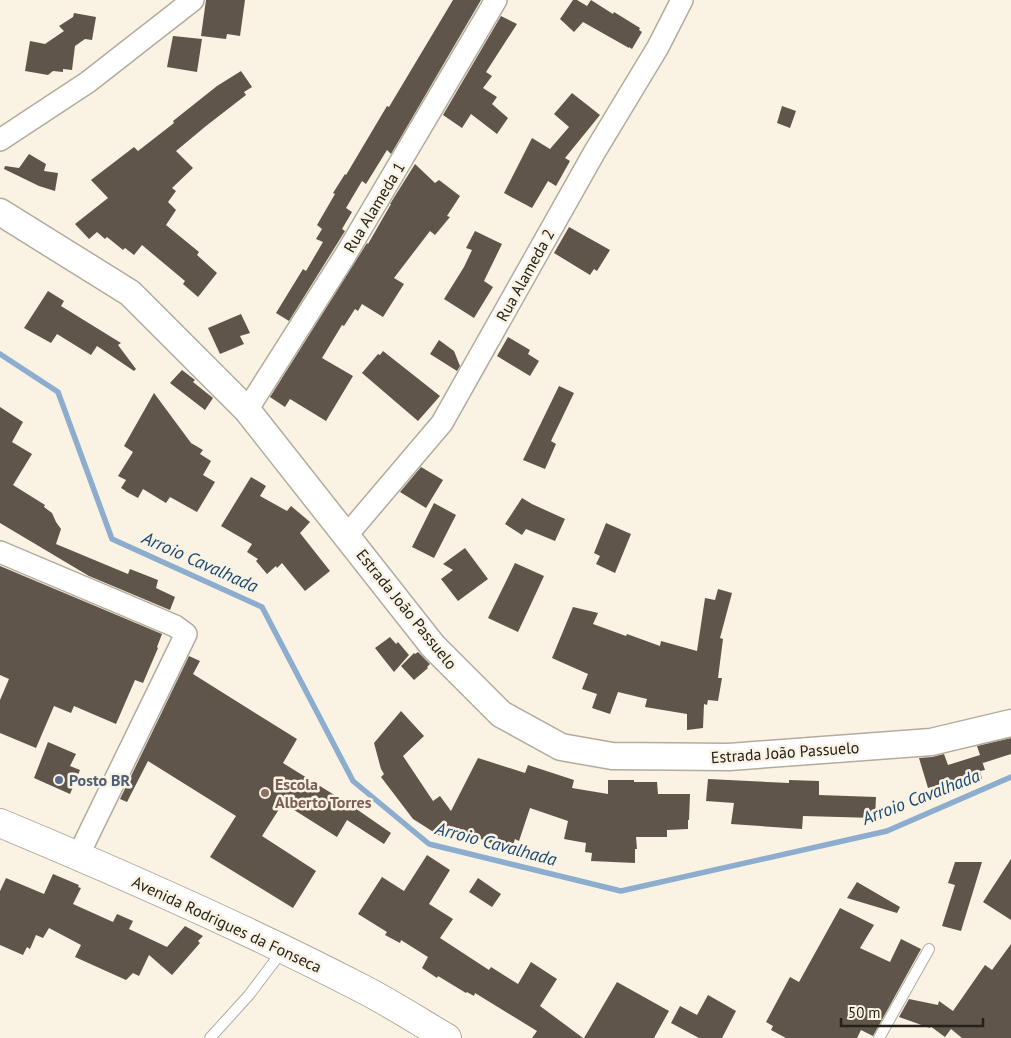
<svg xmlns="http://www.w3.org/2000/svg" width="1011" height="1038" viewBox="0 0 1011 1038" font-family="'PT Sans',sans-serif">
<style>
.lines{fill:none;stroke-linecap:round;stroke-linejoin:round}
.stream{stroke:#8dadce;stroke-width:5.5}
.building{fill:#60554a}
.service-casing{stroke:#b3ab9c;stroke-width:12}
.minor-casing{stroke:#b3ab9c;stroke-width:24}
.tertiary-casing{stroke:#b3ab9c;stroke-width:29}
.secondary-casing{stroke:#b3ab9c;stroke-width:30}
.service{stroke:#fff;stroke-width:10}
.minor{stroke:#fff;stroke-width:21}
.tertiary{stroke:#fff;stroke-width:26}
.secondary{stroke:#fff;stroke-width:28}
.service-dot{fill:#5c6f8a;stroke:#faf2e3;stroke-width:2}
.education-dot{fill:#8d6e63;stroke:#faf2e3;stroke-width:2}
.labels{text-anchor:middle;stroke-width:5;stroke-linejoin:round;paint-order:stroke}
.street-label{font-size:16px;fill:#25221c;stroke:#faf2e3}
.service-label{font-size:16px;font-weight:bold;fill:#4e5e75;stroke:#faf2e3;text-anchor:start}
.education-label{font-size:16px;font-weight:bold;fill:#785e54;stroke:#faf2e3;text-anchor:start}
.water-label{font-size:18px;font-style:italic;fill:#174973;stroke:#faf2e3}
</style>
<rect width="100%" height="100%" fill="#faf2e3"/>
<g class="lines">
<path class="stream" d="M 0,354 L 58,392 L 112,539 L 262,607 L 353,781 L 429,844 L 621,891 L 887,831 L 1011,777"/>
</g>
<path class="building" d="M 206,0 L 245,0 L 240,36 L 227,34 L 226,39 L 201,36 Z
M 453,0 L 481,0 L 391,154 L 387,150 L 366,184 L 362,181 L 346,208 L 352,212 L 342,229 L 345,231 L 289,321 L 276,313 L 303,269 L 306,271 L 323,242 L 316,239 L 322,229 L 317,225 L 335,194 L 333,193 L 345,174 L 346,175 L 387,106 L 389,107 Z
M 573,0 L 577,0 L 587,6 L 591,0 L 613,14 L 614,12 L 640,28 L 639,30 L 642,32 L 632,49 L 629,47 L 629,48 L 583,22 L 574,32 L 560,19 Z
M 74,13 L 96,17 L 92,40 L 85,39 L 75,46 L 72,70 L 63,69 L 63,72 L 53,71 L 48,75 L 25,71 L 30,41 L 45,44 L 64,31 L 59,26 L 73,17 Z
M 501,16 L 517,24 L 486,72 L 492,76 L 483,88 L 497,97 L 492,104 L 508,118 L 497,134 L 471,114 L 462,128 L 443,115 Z
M 173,36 L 202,39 L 197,72 L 167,67 Z
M 241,71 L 252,87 L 244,92 L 246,95 L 206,126 L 176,151 L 193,168 L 172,188 L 176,191 L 168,202 L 176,210 L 166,225 L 199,252 L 197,255 L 217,273 L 198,297 L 183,284 L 185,281 L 142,245 L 134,255 L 125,248 L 123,250 L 107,237 L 105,239 L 97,232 L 89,239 L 75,224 L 108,198 L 91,180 L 134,147 L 138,151 L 174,123 L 173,121 L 217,86 Z
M 572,93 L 600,115 L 565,158 L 570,161 L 556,186 L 548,181 L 532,208 L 504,193 L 532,138 L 550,149 L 569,127 L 554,114 Z
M 782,106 L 796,111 L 790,128 L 777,123 Z
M 29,154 L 46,164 L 44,171 L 58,173 L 55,191 L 39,186 L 4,169 L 5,166 L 19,168 Z
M 415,164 L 435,183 L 439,180 L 460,196 L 447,216 L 450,217 L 435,235 L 430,231 L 394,278 L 404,284 L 383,317 L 362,304 L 358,311 L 355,309 L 344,326 L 342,325 L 322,358 L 353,376 L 326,421 L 290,399 L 285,407 L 270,397 L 367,243 L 368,244 L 391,204 L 390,204 Z
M 569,227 L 610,250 L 597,271 L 594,269 L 590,275 L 554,253 Z
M 475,231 L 502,244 L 484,281 L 493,287 L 474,318 L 444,299 L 464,267 L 472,250 L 466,248 Z
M 48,291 L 64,301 L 61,306 L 121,343 L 118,345 L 136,369 L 134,371 L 97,346 L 91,355 L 57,334 L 51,343 L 24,328 Z
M 241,314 L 250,333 L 240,336 L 244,344 L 220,354 L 208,328 Z
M 508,337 L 530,350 L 528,354 L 539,361 L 530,376 L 497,356 Z
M 439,340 L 454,351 L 460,366 L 457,371 L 430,354 Z
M 383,351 L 440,396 L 418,421 L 362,373 L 378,354 L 380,355 Z
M 182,370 L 195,380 L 193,382 L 213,398 L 205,410 L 170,383 Z
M 559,386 L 574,393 L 551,441 L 556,444 L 545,469 L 523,460 Z
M 154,393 L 191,443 L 203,450 L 200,454 L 211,461 L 203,475 L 215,482 L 197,512 L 170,497 L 166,503 L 143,489 L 138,498 L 125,491 L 126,491 L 121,488 L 126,480 L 118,476 L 133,452 L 124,446 Z
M 0,407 L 23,422 L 12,442 L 32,454 L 13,485 L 45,505 L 44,507 L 52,513 L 56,522 L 61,529 L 56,544 L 128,574 L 130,569 L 158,580 L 156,588 L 175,597 L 170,610 L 89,576 L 0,523 Z
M 421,467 L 443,480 L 426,508 L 400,492 Z
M 251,477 L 266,486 L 260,496 L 287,511 L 291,506 L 310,522 L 300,533 L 330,571 L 305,591 L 282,563 L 277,568 L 276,566 L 267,574 L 256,561 L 258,559 L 247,552 L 252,544 L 221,526 Z
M 522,498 L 532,504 L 565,519 L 555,541 L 526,529 L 522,535 L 505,524 Z
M 434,503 L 456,515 L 434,558 L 412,547 Z
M 606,523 L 631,534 L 615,573 L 596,564 L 600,556 L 594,553 Z
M 465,548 L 488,579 L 458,601 L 441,579 L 453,570 L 443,564 Z
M 515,563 L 544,576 L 518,632 L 488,618 Z
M 0,566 L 162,634 L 157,647 L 158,648 L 143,683 L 135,680 L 116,724 L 74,706 L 71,713 L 54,706 L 36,748 L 0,733 L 0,700 L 9,679 L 0,675 Z
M 718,589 L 732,593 L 720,638 L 723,639 L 718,678 L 722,678 L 718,701 L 708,700 L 707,705 L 704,704 L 703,728 L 687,730 L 687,714 L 645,707 L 647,699 L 618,692 L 610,714 L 592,708 L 597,694 L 582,689 L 588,674 L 552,658 L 573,607 L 598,613 L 593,624 L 626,636 L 627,634 L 660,646 L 661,641 L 697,651 L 705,598 L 715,600 Z
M 390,637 L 396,644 L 398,642 L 409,655 L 394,672 L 375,648 Z
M 418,652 L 430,664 L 427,667 L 428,668 L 414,680 L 401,666 L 414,653 L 415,654 Z
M 189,656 L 200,661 L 193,674 L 297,739 L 283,763 L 352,806 L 391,833 L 384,844 L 347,820 L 337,837 L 283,803 L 262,836 L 316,871 L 293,908 L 210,857 L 236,816 L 148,761 L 127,802 L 120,799 Z
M 401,711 L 424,736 L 403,756 L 433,801 L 440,796 L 451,811 L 478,758 L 525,773 L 528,765 L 574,780 L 572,788 L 608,794 L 608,780 L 634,780 L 634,782 L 657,782 L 658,794 L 690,794 L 689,820 L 688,820 L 688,829 L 667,830 L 667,837 L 636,837 L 637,849 L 635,849 L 635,863 L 591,861 L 592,853 L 585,852 L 586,843 L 564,839 L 568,821 L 530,808 L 519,841 L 515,839 L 511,851 L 473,836 L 472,840 L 445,831 L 443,838 L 413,819 L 381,777 L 384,774 L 381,769 L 374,743 Z
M 1011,738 L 1011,754 L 983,763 L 982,761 L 985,770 L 980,771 L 982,779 L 955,787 L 953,781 L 928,788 L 919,758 L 932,757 L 944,754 L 948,765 L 980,755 L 977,746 Z
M 48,742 L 76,754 L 70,766 L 80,770 L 70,794 L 34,778 Z
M 708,779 L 789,783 L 789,780 L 819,781 L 819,795 L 876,797 L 875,818 L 803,816 L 802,829 L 731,824 L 734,803 L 706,801 Z
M 427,855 L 450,870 L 429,904 L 453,919 L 440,938 L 489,970 L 491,967 L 518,984 L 531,962 L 557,979 L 540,1006 L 583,1038 L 532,1038 L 537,1031 L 475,993 L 474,996 L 467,992 L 466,993 L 438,976 L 437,978 L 422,968 L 428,957 L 401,940 L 400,943 L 385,935 L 387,932 L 358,914 L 382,877 L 404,891 Z
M 1011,859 L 1011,920 L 983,902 Z
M 955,862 L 982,862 L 961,931 L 942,926 L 955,885 L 948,883 Z
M 53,874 L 79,885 L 78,887 L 81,888 L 73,904 L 113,922 L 117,914 L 133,921 L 129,929 L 167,947 L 185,926 L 203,936 L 198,941 L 200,943 L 172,975 L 149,955 L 139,976 L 133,973 L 126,980 L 75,957 L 81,945 L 49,928 L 43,938 L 36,935 L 30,949 L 27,947 L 23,955 L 0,945 L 0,891 L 6,878 L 44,894 Z
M 478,878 L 501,894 L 492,907 L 469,892 Z
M 857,882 L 900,907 L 897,913 L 847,898 Z
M 840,908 L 874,925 L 860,948 L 890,962 L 901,939 L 921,949 L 873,1036 L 861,1030 L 857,1038 L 786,1038 L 771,1030 L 773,1026 L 766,1022 L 790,977 L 799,982 Z
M 1011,944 L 1011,1038 L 962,1038 L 951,1029 L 945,1037 L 930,1026 L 930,1028 L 899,1017 L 909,999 L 938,1005 L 939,1001 L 953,1011 L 985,965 L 992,970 Z
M 617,982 L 669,1011 L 654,1038 L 584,1038 Z
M 708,995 L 736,1011 L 722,1038 L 699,1038 L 671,1023 L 680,1006 L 697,1015 Z"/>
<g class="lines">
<defs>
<path id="service" d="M 210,1038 L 249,995 L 283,950
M 879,1038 L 929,949"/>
<path id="minor" d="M 0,140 L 88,82 L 193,0
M 247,410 L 346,254 L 496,0
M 347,535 L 442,423 L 594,153 L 658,47 L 682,0
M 0,552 L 175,626 L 186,634 L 78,856"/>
<path id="tertiary" d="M 0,212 L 130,293 L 247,410 L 433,646 L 501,714 L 561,747 L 612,756 L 729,757 L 931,742 L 1011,723"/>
<path id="secondary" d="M 0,823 C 120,873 243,927 359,987 C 389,1002 418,1021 447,1038"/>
</defs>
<use href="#service" class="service-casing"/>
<use href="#minor" class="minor-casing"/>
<use href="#tertiary" class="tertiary-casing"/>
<use href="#secondary" class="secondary-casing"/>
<use href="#service" class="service"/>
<use href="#minor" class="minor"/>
<use href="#tertiary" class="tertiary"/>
<use href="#secondary" class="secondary"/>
</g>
<circle class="service-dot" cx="59" cy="780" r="5"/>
<circle class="education-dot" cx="265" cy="793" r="5"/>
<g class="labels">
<g class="street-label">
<text transform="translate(374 207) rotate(-59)" y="6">Rua Alameda 1</text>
<text transform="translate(525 275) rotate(-61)" y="6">Rua Alameda 2</text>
<text transform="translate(407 609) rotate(51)" y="6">Estrada João Passuelo</text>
<text transform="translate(785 752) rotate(-4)" y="6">Estrada João Passuelo</text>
<text transform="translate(227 924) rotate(25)" y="6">Avenida Rodrigues da Fonseca</text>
</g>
<g class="service-label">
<text x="69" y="786">Posto BR</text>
</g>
<g class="education-label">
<text x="275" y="790">Escola<tspan x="275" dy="18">Alberto Torres</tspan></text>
</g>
<g class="water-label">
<text transform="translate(200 562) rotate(24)" y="6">Arroio Cavalhada</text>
<text transform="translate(921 797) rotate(-21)" y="6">Arroio Cavalhada</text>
<text transform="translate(496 844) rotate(15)" y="6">Arroio Cavalhada</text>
</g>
</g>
<path d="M841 1018v8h142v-8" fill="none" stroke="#25221c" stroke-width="2.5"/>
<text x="848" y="1018" font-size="15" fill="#25221c" stroke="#faf2e3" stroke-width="4" paint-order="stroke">50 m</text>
</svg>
